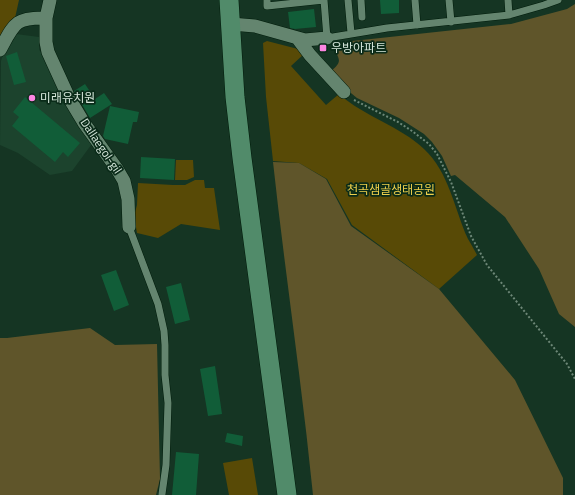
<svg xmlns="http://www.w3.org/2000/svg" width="575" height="495" viewBox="0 0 575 495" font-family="'Titillium Web','Noto Sans KR',sans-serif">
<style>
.built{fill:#1c432d}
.green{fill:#584a06}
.forest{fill:#5f552a}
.building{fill:#115d38}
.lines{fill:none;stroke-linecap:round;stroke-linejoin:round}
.lane-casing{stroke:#001c0b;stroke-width:8}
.street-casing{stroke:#001c0b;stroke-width:14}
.secondary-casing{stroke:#001c0b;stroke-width:20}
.path{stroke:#6d8777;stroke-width:2;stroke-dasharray:2 2;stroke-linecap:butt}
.lane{stroke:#64856f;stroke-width:7}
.street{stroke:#64856f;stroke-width:13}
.secondary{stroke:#518b6a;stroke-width:19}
.poi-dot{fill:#fd86e2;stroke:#0a2b19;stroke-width:1.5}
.labels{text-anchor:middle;stroke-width:3.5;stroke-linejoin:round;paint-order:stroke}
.poi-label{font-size:12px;fill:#d5e6da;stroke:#0a2b19;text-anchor:start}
.street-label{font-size:12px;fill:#d5e6da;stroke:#0a2b19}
.park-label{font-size:12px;fill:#eed04c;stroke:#0a2b19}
</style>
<rect width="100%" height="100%" fill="#153523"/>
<path class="built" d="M 16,34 L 39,37 L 39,49 L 56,84 L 94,141 L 72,171 L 50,175 L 18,153 L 0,145 L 1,61 L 4,51 Z"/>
<path class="green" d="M 0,0 L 19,0 L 15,18 L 0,38 Z
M 267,41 L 298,49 L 304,54 L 291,66 L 326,105 L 339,94 C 365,117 400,126 424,149 C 449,172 454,208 468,239 C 471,244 474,249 477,255 L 439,289 L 352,225 L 327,179 L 299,163 L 273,161 L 266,97 L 263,43 Z
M 176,160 L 193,160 L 194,177 L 187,180 L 175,180 Z
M 195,180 L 204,180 L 205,188 L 214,188 L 220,230 L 181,224 L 158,238 L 137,233 L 134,216 L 137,205 L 138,183 L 173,185 L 185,185 Z
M 252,458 L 258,495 L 229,495 L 223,463 Z"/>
<path class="forest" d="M 575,4 L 575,327 L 559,314 L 539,269 L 505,217 L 455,175 L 451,176 L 442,156 L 432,142 L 424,134 L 399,118 L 357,98 L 346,89 L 330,72 C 346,59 336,60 334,43 L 511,24 L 567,9 Z
M 273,162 L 299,163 L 326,179 L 351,226 L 439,289 L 515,380 L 563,478 L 563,495 L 313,495 C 302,384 285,273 273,162 Z
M 90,328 L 115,345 L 157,344 L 160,479 L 156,495 L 0,495 L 0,338 L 7,338 Z"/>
<path class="building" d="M 380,0 L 399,0 L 399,13 L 381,14 Z
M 314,9 L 316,27 L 295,29 L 290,28 L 288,12 Z
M 17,52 L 26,82 L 14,85 L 6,56 Z
M 85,84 L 95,99 L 104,93 L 112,104 L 90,118 L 74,91 Z
M 25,97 L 80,143 L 68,157 L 63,152 L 55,162 L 12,126 L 19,117 L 13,112 Z
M 110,106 L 139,112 L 137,122 L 133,122 L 128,144 L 105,139 L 103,136 Z
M 141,157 L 175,159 L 174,180 L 140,178 Z
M 116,270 L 129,305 L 114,311 L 101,275 Z
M 181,283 L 190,320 L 175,324 L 166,287 Z
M 215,366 L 222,414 L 208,416 L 200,369 Z
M 227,433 L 243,436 L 242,446 L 225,442 Z
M 176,452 L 199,454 L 196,495 L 172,495 Z"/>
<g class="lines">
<defs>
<path id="lane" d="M 267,0 L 267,6 L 324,0
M 324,0 L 327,38 L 387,28 L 509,15 L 544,5 L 558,0
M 348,0 L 351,33
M 361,0 L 362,17
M 415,0 L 417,25
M 449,0 L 451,22
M 508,0 L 509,15
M 129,227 L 158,304 L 164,331 L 165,345 L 165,375 L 168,403 L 166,465 L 162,494"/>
<path id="street" d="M 50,0 L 46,18 L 46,42 L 48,52 L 69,98 L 84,123 L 117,169 L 124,181 L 128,199 L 129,227
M 231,24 L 255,26 L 305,40 L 327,38
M 298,39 L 310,55 L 344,92
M 0,50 C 14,24 15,17 46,18"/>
<path id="secondary" d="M 229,0 L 235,97 L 242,158 L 287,495"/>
</defs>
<use href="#lane" class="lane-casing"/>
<use href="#street" class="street-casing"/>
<use href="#secondary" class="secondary-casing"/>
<path class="path" d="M 354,100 L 398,122 L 412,131 L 429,144 L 437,154 L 451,182 L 471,236 L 487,265 L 567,364 L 575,379"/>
<use href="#lane" class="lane"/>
<use href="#street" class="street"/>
<use href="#secondary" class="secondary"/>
</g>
<g class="poi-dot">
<rect x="319" y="44" width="8" height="8" rx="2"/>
<circle cx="32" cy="98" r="4"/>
</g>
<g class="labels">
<g class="poi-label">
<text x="331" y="52">우방아파트</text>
<text x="40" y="102">미래유치원</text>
</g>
<g class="street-label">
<text transform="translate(101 146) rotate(56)" y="4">Dallaegol-gil</text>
</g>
<g class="park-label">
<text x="391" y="194">천곡샘골생태공원</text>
</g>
</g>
</svg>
